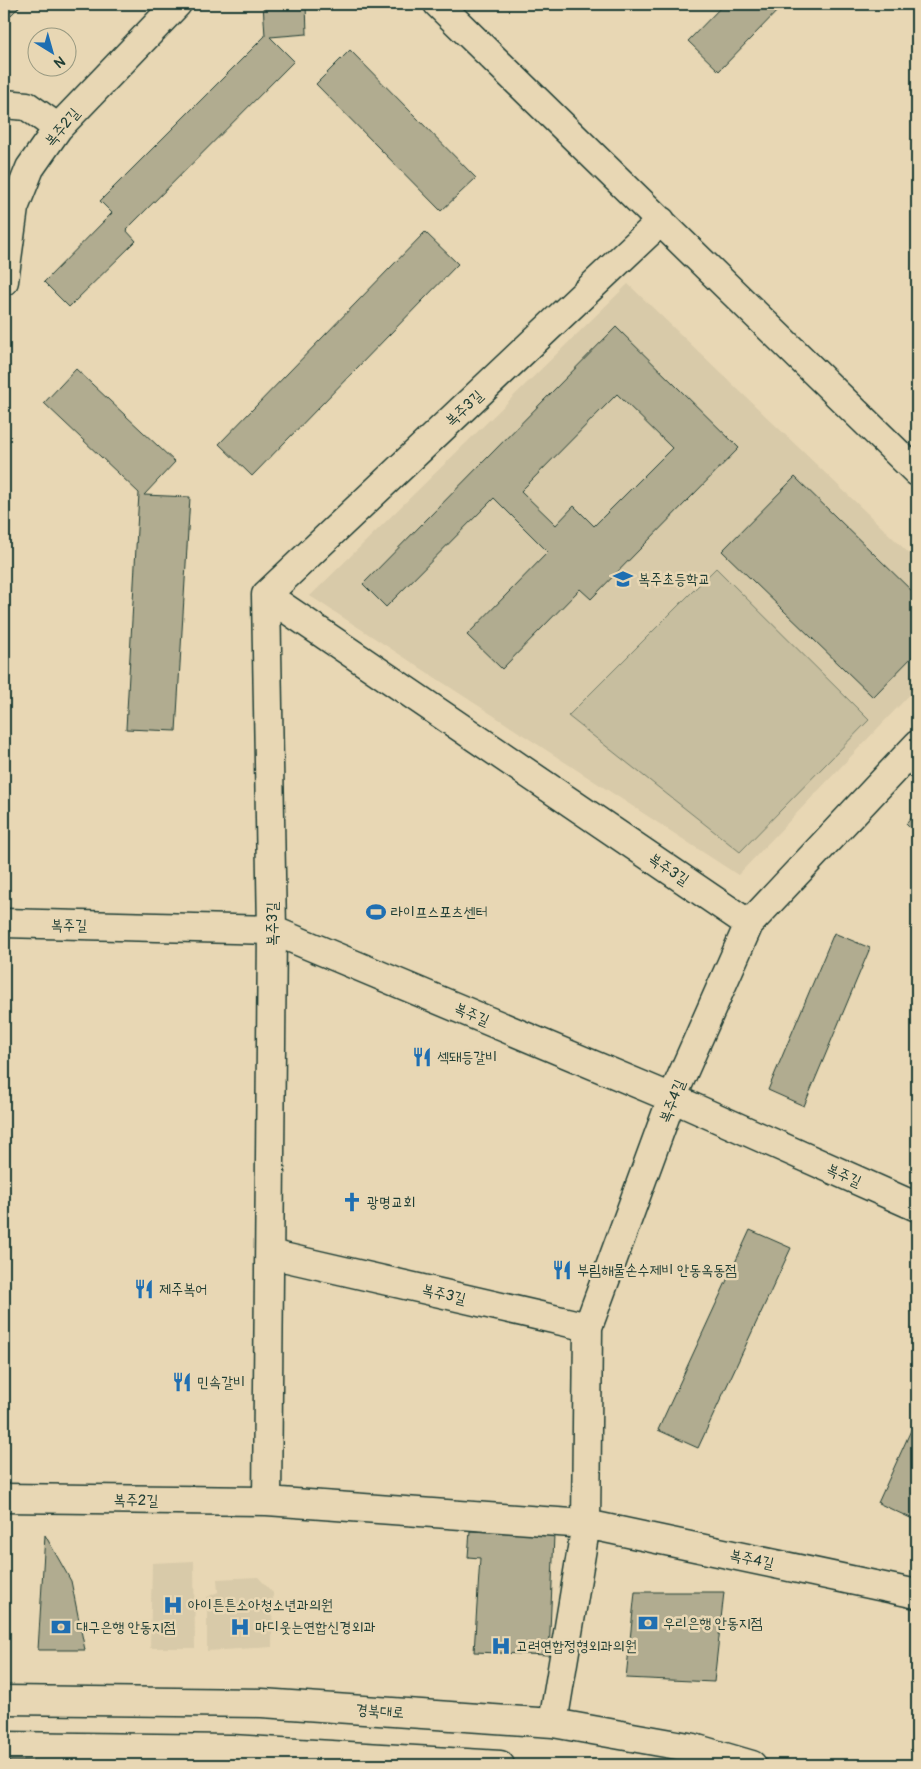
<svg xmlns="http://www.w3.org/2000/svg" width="921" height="1769" viewBox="0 0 921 1769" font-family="Pangolin,'Poor Story',sans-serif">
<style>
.built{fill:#d8caa9}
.green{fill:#c7be9f;stroke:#737e6a}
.building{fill:#b1ac90;stroke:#1f3d34;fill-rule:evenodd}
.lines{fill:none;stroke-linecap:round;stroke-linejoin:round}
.minor-casing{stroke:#1f3d34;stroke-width:31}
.minor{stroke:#e8d7b4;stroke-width:28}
.labels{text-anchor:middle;stroke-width:5;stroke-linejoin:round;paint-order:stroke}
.street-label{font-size:15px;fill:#1f3d34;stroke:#e8d7b4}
.poi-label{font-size:15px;fill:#1f3d34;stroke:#e8d7b4;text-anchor:start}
</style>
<rect width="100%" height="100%" fill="#e8d7b4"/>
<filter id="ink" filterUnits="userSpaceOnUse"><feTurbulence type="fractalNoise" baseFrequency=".02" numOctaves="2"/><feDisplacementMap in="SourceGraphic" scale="10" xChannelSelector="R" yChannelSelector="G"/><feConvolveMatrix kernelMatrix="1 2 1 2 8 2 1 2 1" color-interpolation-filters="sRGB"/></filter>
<g filter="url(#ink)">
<path class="built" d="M 628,284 L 917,561 L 917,687 L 738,875 L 310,596 Z
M 194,1561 L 195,1648 L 150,1648 L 152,1563 Z
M 258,1577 L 273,1593 L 272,1647 L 207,1651 L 207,1597 L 218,1592 L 217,1579 Z"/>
<path class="green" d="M 716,568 L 869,720 L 740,852 L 568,716 Z"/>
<path class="building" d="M 4,4 L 22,4 L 4,22 Z
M 263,4 L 306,4 L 307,34 L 270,37 L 294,61 L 126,230 L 136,241 L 69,307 L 44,282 L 112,213 L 100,201 L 265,36 Z
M 724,4 L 784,4 L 719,71 L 688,41 Z
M 350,50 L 476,178 L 441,211 L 316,84 Z
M 425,232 L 458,264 L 252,476 L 219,444 Z
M 616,327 L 739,448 L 591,599 L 580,589 L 502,669 L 467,635 L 548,552 L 494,498 L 386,607 L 363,584 ZM 617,394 L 672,448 L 594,526 L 574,506 L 556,525 L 521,491 Z
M 76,369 L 175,462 L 144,495 L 190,497 L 176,731 L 126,729 L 139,493 L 44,403 Z
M 795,477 L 917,596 L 917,652 L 873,697 L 722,551 Z
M 917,812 L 917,835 L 906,824 Z
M 834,933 L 870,948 L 804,1106 L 768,1090 Z
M 750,1230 L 791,1248 L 698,1448 L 658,1430 Z
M 917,1417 L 917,1521 L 878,1503 Z
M 470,1531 L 554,1535 L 549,1655 L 474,1652 L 480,1558 L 468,1557 Z
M 45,1535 L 71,1581 L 85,1650 L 38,1650 Z
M 635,1592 L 724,1592 L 714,1682 L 626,1678 Z"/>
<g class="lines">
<defs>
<path id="minor" d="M 438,4 L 917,472
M 4,104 L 27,106 L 58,128
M 4,281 L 14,208 L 30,168 L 58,128 L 177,4
M 266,595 L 749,924
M 4,923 L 272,930 L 672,1098 L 917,1207
M 270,1254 L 588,1327
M 4,1498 L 267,1501 L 586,1524 L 917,1594
M 267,1501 L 272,930 L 266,595 L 661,221
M 4,1700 L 262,1703 L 553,1723 L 694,1748 L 752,1765
M 553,1723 L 586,1524 L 588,1327 L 672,1098 L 749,924 L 917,745
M 4,1746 L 231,1749 L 500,1765"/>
</defs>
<use href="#minor" class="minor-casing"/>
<use href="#minor" class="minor"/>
</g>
</g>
<defs>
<symbol id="school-bare" viewBox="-9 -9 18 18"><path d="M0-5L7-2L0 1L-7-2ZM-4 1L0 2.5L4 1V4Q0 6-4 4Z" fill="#1f6fb2" stroke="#e8d7b4" stroke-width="2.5" paint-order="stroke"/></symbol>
<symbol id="stadium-bare" viewBox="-9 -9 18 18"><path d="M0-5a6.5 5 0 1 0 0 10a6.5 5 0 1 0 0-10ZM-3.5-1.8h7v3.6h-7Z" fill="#1f6fb2" stroke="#e8d7b4" stroke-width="2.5" paint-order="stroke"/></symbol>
<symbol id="restaurant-bare" viewBox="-9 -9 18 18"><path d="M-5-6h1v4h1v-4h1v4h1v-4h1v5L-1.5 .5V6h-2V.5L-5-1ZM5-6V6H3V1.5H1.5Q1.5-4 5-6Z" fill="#1f6fb2" stroke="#e8d7b4" stroke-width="2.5" paint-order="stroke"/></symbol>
<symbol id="church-bare" viewBox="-9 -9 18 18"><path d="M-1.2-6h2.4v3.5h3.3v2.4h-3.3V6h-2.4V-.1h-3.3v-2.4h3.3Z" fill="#1f6fb2" stroke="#e8d7b4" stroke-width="2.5" paint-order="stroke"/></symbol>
<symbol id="hospital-bare" viewBox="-9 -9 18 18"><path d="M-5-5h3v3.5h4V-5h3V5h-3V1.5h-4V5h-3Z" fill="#1f6fb2" stroke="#e8d7b4" stroke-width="2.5" paint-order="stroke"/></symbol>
<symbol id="bank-bare" viewBox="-9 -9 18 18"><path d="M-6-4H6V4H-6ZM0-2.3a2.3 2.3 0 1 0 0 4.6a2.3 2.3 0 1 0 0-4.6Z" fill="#1f6fb2" stroke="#e8d7b4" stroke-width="2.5" paint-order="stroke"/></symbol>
</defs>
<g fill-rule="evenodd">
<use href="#school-bare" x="609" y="565" width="28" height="28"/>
<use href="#stadium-bare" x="362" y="898" width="28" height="28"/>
<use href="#restaurant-bare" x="408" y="1043" width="28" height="28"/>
<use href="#church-bare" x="338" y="1188" width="28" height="28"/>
<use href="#restaurant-bare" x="548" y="1256" width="28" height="28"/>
<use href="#restaurant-bare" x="130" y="1275" width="28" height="28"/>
<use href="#restaurant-bare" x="168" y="1368" width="28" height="28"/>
<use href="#hospital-bare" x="159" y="1591" width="28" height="28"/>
<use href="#bank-bare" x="634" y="1609" width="28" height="28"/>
<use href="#bank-bare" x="47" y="1613" width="28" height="28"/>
<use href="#hospital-bare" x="226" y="1613" width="28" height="28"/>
<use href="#hospital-bare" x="487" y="1632" width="28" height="28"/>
</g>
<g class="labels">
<g class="street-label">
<text transform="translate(62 127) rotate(-50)" y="5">복주2길</text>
<text transform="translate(464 408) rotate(-43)" y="5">복주3길</text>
<text transform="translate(669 869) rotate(34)" y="5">복주3길</text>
<text transform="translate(272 924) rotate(-90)" y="5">복주3길</text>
<text transform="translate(69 925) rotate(1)" y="5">복주길</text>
<text transform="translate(472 1014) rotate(23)" y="5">복주길</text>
<text transform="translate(672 1101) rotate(-68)" y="5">복주4길</text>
<text transform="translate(844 1175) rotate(24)" y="5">복주길</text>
<text transform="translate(444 1294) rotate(13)" y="5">복주3길</text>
<text transform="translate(136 1500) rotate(1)" y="5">복주2길</text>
<text transform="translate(752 1559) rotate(12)" y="5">복주4길</text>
<text transform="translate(380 1711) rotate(4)" y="5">경북대로</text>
</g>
<g class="poi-label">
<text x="638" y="584">복주초등학교</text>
<text x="391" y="917">라이프스포츠센터</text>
<text x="437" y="1062">섹돼등갈비</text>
<text x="367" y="1207">광명교회</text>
<text x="577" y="1275">부림해물손수제비 안동옥동점</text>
<text x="159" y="1294">제주복어</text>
<text x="197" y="1387">민속갈비</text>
<text x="188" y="1610">아이튼튼소아청소년과의원</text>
<text x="663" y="1628">우리은행 안동지점</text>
<text x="76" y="1632">대구은행 안동지점</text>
<text x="255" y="1632">마디웃는연합신경외과</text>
<text x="516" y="1651">고려연합정형외과의원</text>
</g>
</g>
<rect width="921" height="1769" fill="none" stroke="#e8d7b4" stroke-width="20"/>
<rect x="10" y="10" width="901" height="1749" fill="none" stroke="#1f3d34" stroke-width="2" filter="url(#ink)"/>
<g transform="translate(52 52) rotate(143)"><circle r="24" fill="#e8d7b4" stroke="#989981"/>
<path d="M0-4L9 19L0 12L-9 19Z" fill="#1f6fb2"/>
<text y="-8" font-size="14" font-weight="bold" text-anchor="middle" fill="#1f3d34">N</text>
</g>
</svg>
